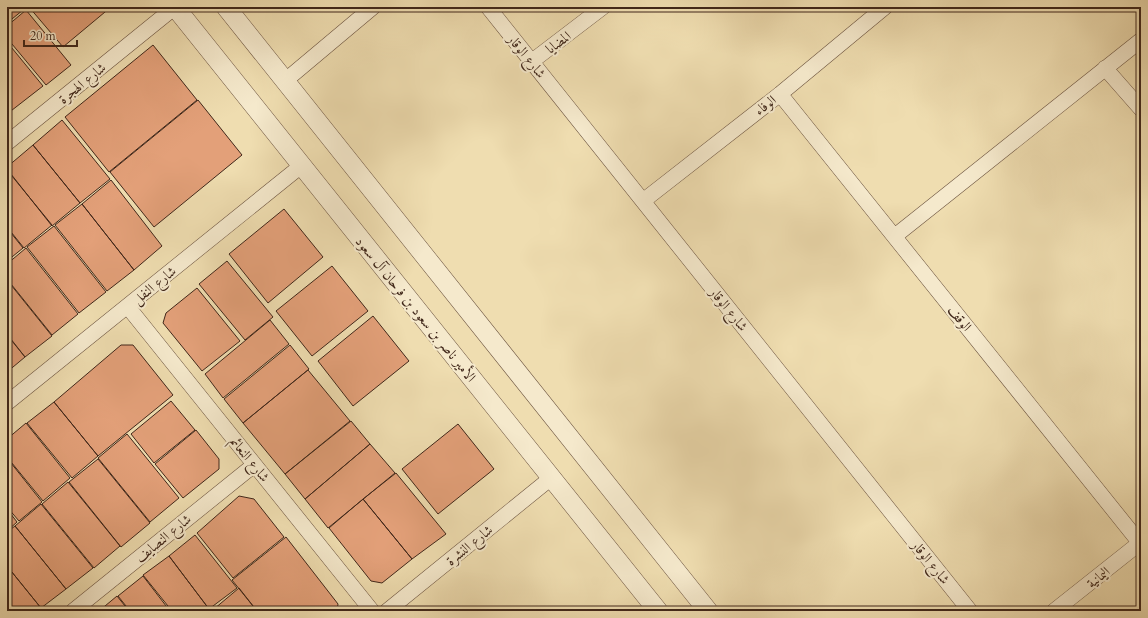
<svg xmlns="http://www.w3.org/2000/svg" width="1148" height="618" viewBox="0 0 1148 618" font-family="Cardo,Amiri,serif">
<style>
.building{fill:#e3a079;stroke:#40271a}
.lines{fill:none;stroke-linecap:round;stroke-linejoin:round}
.minor-casing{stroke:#6c5440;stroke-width:16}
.tertiary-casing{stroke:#6c5440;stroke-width:20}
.minor{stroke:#f5e9cc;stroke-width:15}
.tertiary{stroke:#f5e9cc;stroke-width:19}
.labels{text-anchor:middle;stroke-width:4;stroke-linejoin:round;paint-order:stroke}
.street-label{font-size:14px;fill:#40271a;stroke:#f5e9cc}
</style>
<rect width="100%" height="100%" fill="#efddb0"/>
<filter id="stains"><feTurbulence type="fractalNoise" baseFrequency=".005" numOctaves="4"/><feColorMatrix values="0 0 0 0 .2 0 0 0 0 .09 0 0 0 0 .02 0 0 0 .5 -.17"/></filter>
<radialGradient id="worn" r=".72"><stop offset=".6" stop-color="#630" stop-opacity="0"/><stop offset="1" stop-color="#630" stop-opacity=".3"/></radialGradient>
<path class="building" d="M 7,7 L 20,7 L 23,10 L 7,23 Z
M 29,7 L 111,7 L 63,47 Z
M 26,10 L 71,65 L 46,85 L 7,38 L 7,26 Z
M 7,42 L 43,86 L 7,114 Z
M 153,45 L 197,100 L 109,172 L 65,117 Z
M 198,100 L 242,155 L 154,227 L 110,172 Z
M 62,120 L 110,179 L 80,203 L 33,145 Z
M 33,145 L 80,203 L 52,226 L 7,169 L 7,167 Z
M 7,170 L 52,225 L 24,248 L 7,227 Z
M 111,180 L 162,246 L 134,270 L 82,204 Z
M 82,204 L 134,270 L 107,291 L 55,225 Z
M 284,209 L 323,257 L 268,303 L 229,254 Z
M 54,226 L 106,292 L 79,313 L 27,247 Z
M 7,228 L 23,248 L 7,261 Z
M 26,248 L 78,314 L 52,335 L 7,279 L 7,264 Z
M 227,261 L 273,317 L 245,340 L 199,284 Z
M 332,266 L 368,311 L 312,356 L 276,311 Z
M 7,280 L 52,336 L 25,357 L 7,334 Z
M 197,288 L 240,341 L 202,371 L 163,323 L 166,313 Z
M 373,316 L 409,361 L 353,406 L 318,361 Z
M 270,320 L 289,344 L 223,398 L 205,374 Z
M 7,335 L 25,357 L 7,372 Z
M 121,345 L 133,345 L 173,395 L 98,456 L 54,402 Z
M 290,345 L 309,369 L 243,423 L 224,399 Z
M 308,370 L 350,421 L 285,474 L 243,423 Z
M 171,401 L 195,430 L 154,463 L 131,434 Z
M 54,402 L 98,456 L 72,478 L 27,423 Z
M 351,421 L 370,444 L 305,499 L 285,474 Z
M 26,423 L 70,478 L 43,501 L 7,457 L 7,439 Z
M 458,424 L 494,469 L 438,514 L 402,469 Z
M 196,430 L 219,459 L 219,469 L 183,498 L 155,464 Z
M 127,434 L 179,498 L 150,522 L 98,458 Z
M 370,444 L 395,473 L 328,528 L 305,499 Z
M 7,458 L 42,502 L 19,521 L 7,507 Z
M 98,459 L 150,523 L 121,547 L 69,482 Z
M 396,473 L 446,534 L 412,559 L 363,499 Z
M 68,482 L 120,546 L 94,568 L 42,504 Z
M 239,496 L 254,499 L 284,537 L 233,578 L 197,533 Z
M 363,499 L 412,559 L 382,583 L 371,581 L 329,528 Z
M 41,504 L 93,568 L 66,589 L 15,526 Z
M 7,509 L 17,522 L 7,531 Z
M 15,526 L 66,589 L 41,608 L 7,566 L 7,532 Z
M 195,535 L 237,588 L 209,609 L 169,556 Z
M 286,537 L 338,604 L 337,611 L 257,611 L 232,580 Z
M 169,556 L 209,609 L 207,611 L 172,611 L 143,575 Z
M 7,566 L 41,608 L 37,611 L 7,611 Z
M 143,576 L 170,611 L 130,611 L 118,596 Z
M 239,588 L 257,611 L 215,611 L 214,609 Z
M 117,596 L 129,611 L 99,611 Z"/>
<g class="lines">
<defs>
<path id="minor" d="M 488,7 L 970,611
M 531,62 L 603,7
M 1105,68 L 1141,109
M 286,80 L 373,7
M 780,94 L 1140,543
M 7,143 L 175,7
M 643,201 L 780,94 L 885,7
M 895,236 L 1141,40
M 128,307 L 372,611
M 7,403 L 301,166
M 73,611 L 254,465
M 387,611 L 551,478
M 1054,611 L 1141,542"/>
<path id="tertiary" d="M 175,7 L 658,611
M 226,7 L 708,611"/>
</defs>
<use href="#minor" class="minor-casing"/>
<use href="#tertiary" class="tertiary-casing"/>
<use href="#minor" class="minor"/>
<use href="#tertiary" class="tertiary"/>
</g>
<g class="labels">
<g class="street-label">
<text transform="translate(558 42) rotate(-37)" y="5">المضايا</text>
<text transform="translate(527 56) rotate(51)" y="5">شارع الوقار</text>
<text transform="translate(82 83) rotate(-39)" y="5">شارع الهجرة</text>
<text transform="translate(765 105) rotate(-38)" y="5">الوفاء</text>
<text transform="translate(154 285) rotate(-39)" y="5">شارع النفل</text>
<text transform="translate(416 309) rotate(51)" y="5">الأمير ناصر بن سعود بن فرحان آل سعود</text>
<text transform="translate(729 309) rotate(51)" y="5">شارع الوقار</text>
<text transform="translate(960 318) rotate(51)" y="5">الوقف</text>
<text transform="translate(250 459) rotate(51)" y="5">شارع النعائم</text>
<text transform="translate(163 538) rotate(-39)" y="5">شارع النصايف</text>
<text transform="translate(469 545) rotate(-39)" y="5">شارع النشرة</text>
<text transform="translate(931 562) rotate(51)" y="5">شارع الوقار</text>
<text transform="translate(1098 577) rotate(-39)" y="5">اليمانية</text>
</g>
</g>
<rect width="1148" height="618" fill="none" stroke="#efddb0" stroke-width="24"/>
<rect x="8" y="8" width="1132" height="602" fill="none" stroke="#40271a" stroke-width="2"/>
<rect x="12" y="12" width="1124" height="594" fill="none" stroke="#40271a"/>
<path d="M24 40v6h53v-6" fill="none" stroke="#40271a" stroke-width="2"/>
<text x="30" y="40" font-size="12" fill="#40271a" stroke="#f5e9cc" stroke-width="3" paint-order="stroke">20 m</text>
<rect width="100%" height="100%" filter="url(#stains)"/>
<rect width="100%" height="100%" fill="url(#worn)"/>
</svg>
